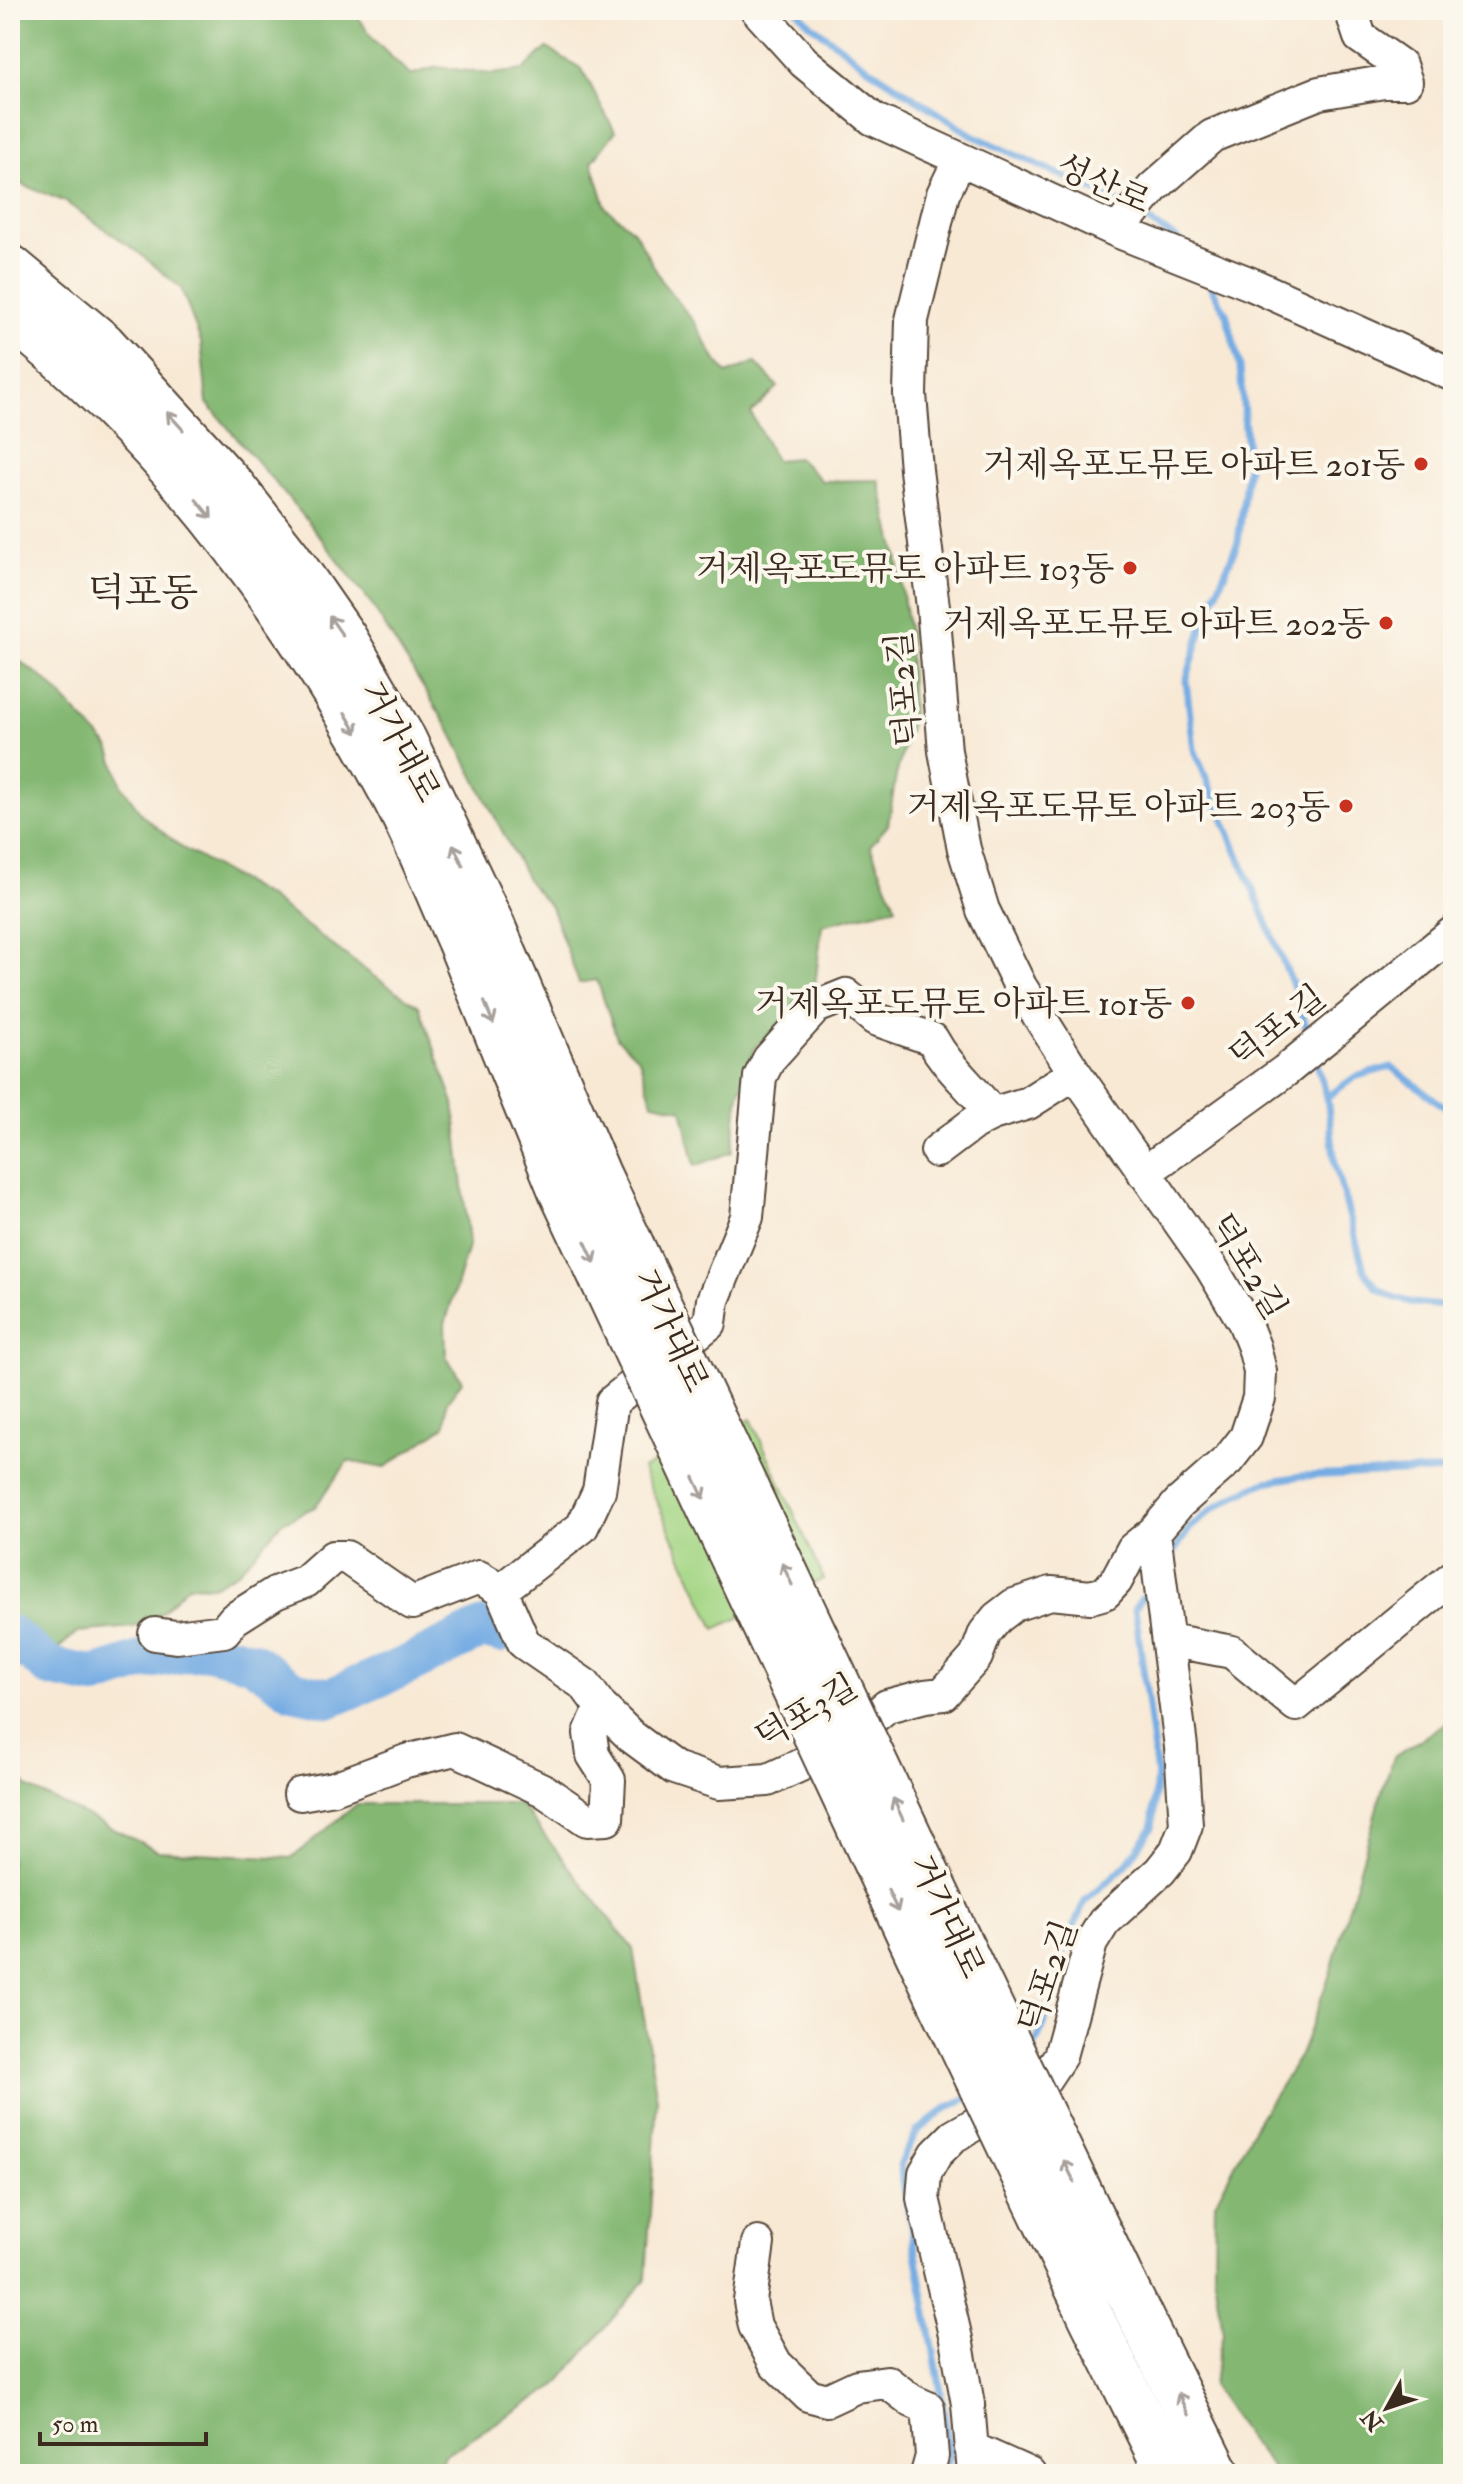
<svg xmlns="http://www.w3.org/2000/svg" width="1463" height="2484" viewBox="0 0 1463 2484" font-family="'IM FELL Double Pica','Noto Serif KR',serif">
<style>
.green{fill:#a4d685;stroke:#708052;stroke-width:2}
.forest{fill:#83b772;stroke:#5f7048;stroke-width:2}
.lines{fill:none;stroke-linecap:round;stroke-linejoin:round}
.stream{stroke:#74ace3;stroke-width:7}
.river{stroke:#74ace3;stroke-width:40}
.minor-casing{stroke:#574739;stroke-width:36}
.highway-casing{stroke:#574739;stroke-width:48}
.minor{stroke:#fff;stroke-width:32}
.highway{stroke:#fff;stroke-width:44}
.highway-bridge-casing{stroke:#574739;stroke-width:48;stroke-linecap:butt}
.highway-bridge{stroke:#fff;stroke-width:44}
.oneway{stroke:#a79f9a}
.poi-dot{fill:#c8321e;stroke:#fbf7ec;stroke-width:3}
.labels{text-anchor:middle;stroke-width:8;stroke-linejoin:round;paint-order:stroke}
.street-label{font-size:34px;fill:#3b2a1e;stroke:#fbf7ec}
.poi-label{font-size:34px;fill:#3b2a1e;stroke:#fbf7ec;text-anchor:end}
.quarter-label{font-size:38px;fill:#3b2a1e;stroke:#fbf7ec}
</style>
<rect width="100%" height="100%" fill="#fbf7ec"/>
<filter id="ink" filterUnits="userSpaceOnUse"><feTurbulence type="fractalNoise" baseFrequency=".0125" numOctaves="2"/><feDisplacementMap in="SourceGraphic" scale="16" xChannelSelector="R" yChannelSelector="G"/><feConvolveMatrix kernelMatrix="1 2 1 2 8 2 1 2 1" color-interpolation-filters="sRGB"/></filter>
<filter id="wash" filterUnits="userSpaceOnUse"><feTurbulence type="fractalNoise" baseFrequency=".006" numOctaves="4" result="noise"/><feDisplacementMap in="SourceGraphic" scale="32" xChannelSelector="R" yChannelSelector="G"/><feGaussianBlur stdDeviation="1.8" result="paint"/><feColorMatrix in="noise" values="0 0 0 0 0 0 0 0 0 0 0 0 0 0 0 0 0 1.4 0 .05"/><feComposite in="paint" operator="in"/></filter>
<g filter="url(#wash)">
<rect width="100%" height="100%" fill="#f8e9d5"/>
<path class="green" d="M 751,1419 L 824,1579 L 715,1629 L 642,1469 Z"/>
<path class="forest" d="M 10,10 L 353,10 L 375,41 L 410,75 L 437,67 L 492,74 L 523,70 L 547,48 L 582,69 L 615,132 L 592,162 L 606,208 L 634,231 L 663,283 L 695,323 L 715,359 L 727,374 L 755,362 L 778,387 L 751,413 L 775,460 L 798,458 L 822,481 L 879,480 L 897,557 L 909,634 L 912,719 L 896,776 L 888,825 L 870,846 L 896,907 L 822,925 L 815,986 L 786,1022 L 755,1047 L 739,1095 L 732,1152 L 695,1166 L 682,1109 L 653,1103 L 639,1059 L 617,1038 L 597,980 L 579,983 L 551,907 L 529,883 L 451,732 L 370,602 L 306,519 L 207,403 L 201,342 L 181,288 L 138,252 L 64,201 L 10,180 Z
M 10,654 L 47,681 L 109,747 L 122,786 L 143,816 L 181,847 L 270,898 L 372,975 L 419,1006 L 454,1103 L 469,1243 L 445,1324 L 446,1356 L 462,1381 L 447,1402 L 445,1426 L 384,1468 L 348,1461 L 315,1507 L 282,1522 L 239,1571 L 213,1586 L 188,1585 L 161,1613 L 133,1627 L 78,1632 L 35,1668 L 10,1668 Z
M 1453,1718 L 1453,2474 L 1277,2474 L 1249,2440 L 1212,2385 L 1223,2333 L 1214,2277 L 1215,2203 L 1254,2127 L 1300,2055 L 1330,1974 L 1381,1794 L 1394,1757 Z
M 10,1767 L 29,1788 L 158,1851 L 292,1858 L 357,1804 L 520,1804 L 633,1949 L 657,2099 L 646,2279 L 556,2386 L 444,2455 L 437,2474 L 10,2474 Z"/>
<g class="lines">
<path class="stream" d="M 797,10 L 809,23 L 867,67 L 972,135 L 1109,197 L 1126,207
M 1140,216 L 1177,239
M 1205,277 L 1226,313 L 1240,367 L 1248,465 L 1238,542 L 1205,619 L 1186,681 L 1194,749 L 1295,990 L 1310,1040
M 1315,1056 L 1327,1097 L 1335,1163 L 1364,1270 L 1377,1288 L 1393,1297 L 1413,1303 L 1453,1307
M 1327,1097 L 1355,1077 L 1391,1067 L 1453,1113
M 1168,1560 L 1190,1528 L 1213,1509 L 1239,1494 L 1266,1482 L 1301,1476 L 1453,1470
M 1030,2055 L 1044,2025 L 1062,1953 L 1085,1901 L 1125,1866 L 1152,1828 L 1157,1775 L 1135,1608 L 1150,1587
M 944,2474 L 950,2456 L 940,2386 L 900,2165 L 917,2131 L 948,2107 L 972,2096"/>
<path class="river" d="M 10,1635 L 49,1667 L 95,1676 L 143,1660 L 205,1649 L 251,1661 L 293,1690 L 330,1698 L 410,1664 L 483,1628 L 500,1633"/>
</g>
</g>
<g filter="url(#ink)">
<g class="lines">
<defs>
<path id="minor" d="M 757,10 L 804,62 L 873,119 L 1117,231 L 1251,284 L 1453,375
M 960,159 L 943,194 L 912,320 L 910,394 L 916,470 L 933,607 L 945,751 L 964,849 L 983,910 L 1020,986 L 1075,1073 L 1211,1267 L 1244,1322 L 1254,1347 L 1260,1371 L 1259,1398 L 1246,1437 L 1228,1460 L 1179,1503 L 1154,1532 L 1181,1747 L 1186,1825 L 1176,1851 L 1160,1871 L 1104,1922 L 1091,1943 L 1060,2056 L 1044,2080 L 1008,2105 L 954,2136 L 936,2154 L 925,2173 L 923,2198 L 956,2339 L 968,2404 L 974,2474
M 1117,231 L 1153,188 L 1212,136 L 1319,93 L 1384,82 L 1406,82 L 1400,65 L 1360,37 L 1351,10
M 937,1151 L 974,1123 L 992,1114 L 1028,1103 L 1075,1073
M 1144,1173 L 1285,1071 L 1453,933
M 501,1590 L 582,1527 L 599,1491 L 612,1402 L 710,1323 L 713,1300 L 747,1217 L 760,1077 L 769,1059 L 816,1007 L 846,995 L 875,1019 L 932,1039 C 948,1069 972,1086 992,1114
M 155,1634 L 176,1637 L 224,1631 L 234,1619 L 275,1593 L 306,1581 L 333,1557 L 346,1557 L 412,1603 L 479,1577 L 501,1590 L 524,1643 L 585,1685 L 601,1707 L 632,1737 L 674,1768 L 719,1783 L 768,1780 L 803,1764 L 854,1733 L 887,1706 L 925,1696 L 943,1694 L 976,1657 L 985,1633 L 997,1618 L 1014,1605 L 1051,1593 L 1091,1597 L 1105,1593 L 1116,1581 L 1133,1549 L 1154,1532
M 1169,1640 L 1232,1652 L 1296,1705 L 1453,1577
M 300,1794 L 334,1788 L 406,1761 L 455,1749 L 543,1790 L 587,1820 L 607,1819 L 609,1780 L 593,1755 L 590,1733 L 601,1707
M 758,2243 L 750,2301 L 755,2326 L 776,2364 L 808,2395 L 827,2400 L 857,2386 L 887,2382 L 912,2401 L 928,2408 L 932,2456 L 927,2474
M 971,2448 L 1029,2474"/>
<path id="highway" d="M 10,267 L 103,344 L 234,488 L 288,557 L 345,639 L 404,740 L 492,925
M 10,316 C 171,441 295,613 391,791 C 417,839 437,891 459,940"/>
</defs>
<use href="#minor" class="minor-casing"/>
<use href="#highway" class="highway-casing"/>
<use href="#minor" class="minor"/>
<use href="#highway" class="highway"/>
<defs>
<path id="highway-bridge" d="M 492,925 L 598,1174 L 957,1937 L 1122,2280 L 1218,2474
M 459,940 L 561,1191 L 920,1958 L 1092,2319 L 1169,2474"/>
</defs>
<use href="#highway-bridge" class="highway-bridge-casing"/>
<use href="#highway-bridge" class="highway-bridge"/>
</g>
<defs><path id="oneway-shaft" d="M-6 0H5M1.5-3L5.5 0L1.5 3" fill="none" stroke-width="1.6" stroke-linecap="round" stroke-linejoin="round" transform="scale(2)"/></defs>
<g class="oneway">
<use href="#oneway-shaft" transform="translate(175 421) rotate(-132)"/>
<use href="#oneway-shaft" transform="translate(204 509) rotate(50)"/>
<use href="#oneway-shaft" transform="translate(336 626) rotate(-125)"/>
<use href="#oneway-shaft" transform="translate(351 723) rotate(60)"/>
<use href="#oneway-shaft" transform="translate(458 855) rotate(-115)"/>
<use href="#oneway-shaft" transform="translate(489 1013) rotate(68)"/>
<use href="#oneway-shaft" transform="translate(590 1252) rotate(65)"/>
<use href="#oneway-shaft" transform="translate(699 1488) rotate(65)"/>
<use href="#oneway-shaft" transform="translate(787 1574) rotate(-115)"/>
<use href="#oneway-shaft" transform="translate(898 1809) rotate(-115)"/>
<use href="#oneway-shaft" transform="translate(893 1901) rotate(65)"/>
<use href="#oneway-shaft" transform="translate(1069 2171) rotate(-116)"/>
<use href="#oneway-shaft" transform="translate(1183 2404) rotate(-116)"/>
</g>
</g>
<g class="poi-dot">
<circle cx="1421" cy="464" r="8"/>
<circle cx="1130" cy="568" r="8"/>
<circle cx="1386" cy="623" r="8"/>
<circle cx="1346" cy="806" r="8"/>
<circle cx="1188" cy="1003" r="8"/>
</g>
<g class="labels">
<g class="street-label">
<text transform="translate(1104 183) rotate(24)" y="12">성산로</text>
<text transform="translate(903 689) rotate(-95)" y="12">덕포2길</text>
<text transform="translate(401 741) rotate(62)" y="12">거가대로</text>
<text transform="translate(1277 1026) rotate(-38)" y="12">덕포1길</text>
<text transform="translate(1249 1266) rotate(59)" y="12">덕포2길</text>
<text transform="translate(672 1330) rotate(65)" y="12">거가대로</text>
<text transform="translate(806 1711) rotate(-31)" y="12">덕포3길</text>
<text transform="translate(948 1916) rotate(65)" y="12">거가대로</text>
<text transform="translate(1047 1976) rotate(-71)" y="12">덕포2길</text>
</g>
<g class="poi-label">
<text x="1405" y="476">거제옥포도뮤토 아파트 201동</text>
<text x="1114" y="580">거제옥포도뮤토 아파트 103동</text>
<text x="1370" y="635">거제옥포도뮤토 아파트 202동</text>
<text x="1330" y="818">거제옥포도뮤토 아파트 203동</text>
<text x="1172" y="1015">거제옥포도뮤토 아파트 101동</text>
</g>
<g class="quarter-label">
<text x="143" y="605">덕포동</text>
</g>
</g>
<rect width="1463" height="2484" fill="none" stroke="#fbf7ec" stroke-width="40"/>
<g transform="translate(1387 2408) rotate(230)" stroke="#fbf7ec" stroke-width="6" paint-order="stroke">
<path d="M0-6L14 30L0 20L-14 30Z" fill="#3b2a1e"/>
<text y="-12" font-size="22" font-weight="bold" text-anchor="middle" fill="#3b2a1e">N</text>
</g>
<path d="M40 2432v12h166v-12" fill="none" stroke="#3b2a1e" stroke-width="4"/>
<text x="52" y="2432" font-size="24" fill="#3b2a1e" stroke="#fbf7ec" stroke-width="6" paint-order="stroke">50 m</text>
</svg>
